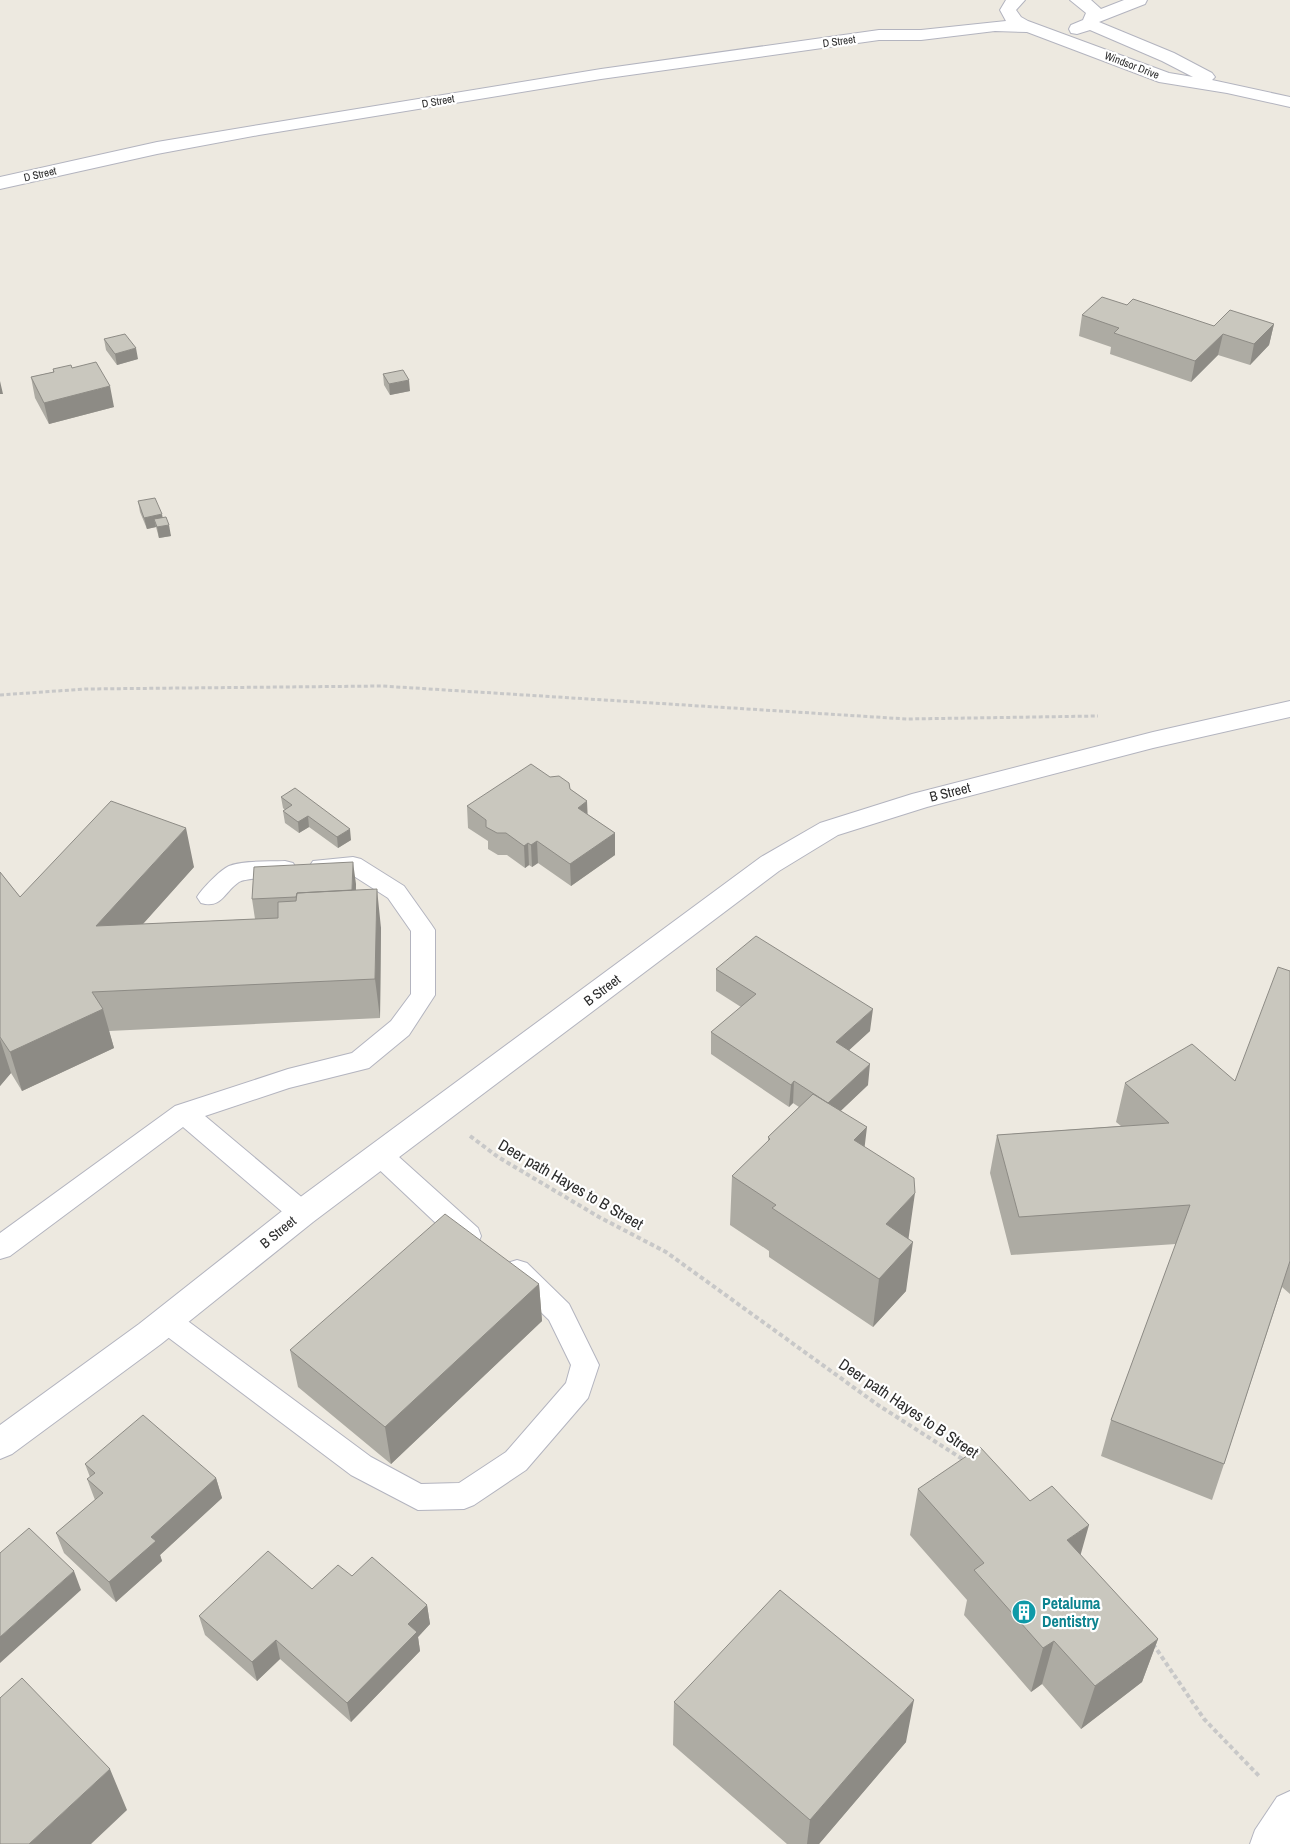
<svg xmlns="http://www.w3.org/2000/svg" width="1290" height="1844" viewBox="0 0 1290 1844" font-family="'Archivo Narrow',sans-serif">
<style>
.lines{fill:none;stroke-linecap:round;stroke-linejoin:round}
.service-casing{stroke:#b3b4bf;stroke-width:2}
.minor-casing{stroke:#b3b4bf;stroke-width:2}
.tertiary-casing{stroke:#b3b4bf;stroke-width:2}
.path-far1{stroke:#c8c8c8;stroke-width:3;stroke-dasharray:4 2.5;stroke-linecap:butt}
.path{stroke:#c8c8c8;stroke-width:4;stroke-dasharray:4.5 3;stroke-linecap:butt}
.service{fill:#fff;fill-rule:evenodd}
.minor{fill:#fff;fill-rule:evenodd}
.tertiary{fill:#fff;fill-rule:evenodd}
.wall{fill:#adaba3}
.shaded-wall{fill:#8d8b85}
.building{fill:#c9c7be;stroke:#8d8b85}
.labels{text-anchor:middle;stroke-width:4.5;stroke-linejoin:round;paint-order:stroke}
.far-street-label{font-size:11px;fill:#2c2c2c;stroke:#fff}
.street-label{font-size:14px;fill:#2c2c2c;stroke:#fff}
.near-street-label{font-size:16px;fill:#2c2c2c;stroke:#fff}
.near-culture-label{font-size:16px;font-weight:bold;fill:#0d838f;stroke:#fff;text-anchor:start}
</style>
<rect width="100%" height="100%" fill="#ede9e0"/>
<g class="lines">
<defs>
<path id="service" d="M 353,857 L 361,859 L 404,886 L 431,924 L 435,930 L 435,995 L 409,1035 L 369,1068 L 289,1088 L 205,1116 L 311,1205 L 315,1213 L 311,1221 L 302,1224 L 293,1221 L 183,1127 L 10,1256 L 0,1259 L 0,1233 L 175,1106 L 288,1069 L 352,1053 L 391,1021 L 411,994 L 411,931 L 388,898 L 349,873 L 321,875 L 313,873 L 309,867 L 313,861 Z
M 285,861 L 293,863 L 297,869 L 293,875 C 281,878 246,877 239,882 C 224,892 222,909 201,903 L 197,897 C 202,889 220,870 229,866 C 245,860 267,862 285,861 Z
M 380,1145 L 389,1148 L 478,1228 L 481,1236 L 478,1244 L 468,1247 L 458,1244 L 371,1162 L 367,1155 L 371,1148 Z
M 517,1260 L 527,1263 L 569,1304 L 599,1365 L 588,1398 L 526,1470 L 474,1505 L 464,1509 L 418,1510 L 351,1475 L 157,1329 L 153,1321 L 157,1313 L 167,1309 L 177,1313 L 371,1457 L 421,1484 L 459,1483 L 506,1452 L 566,1383 L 571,1365 L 549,1320 L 507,1279 L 503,1271 L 507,1263 Z"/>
<path id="minor" d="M 1290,1791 L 1290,1844 L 1250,1844 L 1255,1830 L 1277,1797 Z"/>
<path id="tertiary" d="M 1006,0 L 1025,0 L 1016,10 L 1021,17 L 1028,21 L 1169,73 L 1193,77 L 1162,61 L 1090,30 L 1077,34 L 1071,33 L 1069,29 L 1071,25 L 1083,20 L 1086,13 L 1070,0 L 1091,0 L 1101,9 L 1124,0 L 1147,0 L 1145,4 L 1099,22 L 1174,53 L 1212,73 L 1215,77 L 1212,80 L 1290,97 L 1290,107 L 1227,93 L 1159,82 L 1027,32 L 995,31 L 921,40 L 879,40 L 601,79 L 259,135 L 157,154 L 0,189 L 0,177 L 157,142 L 259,125 L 601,69 L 879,30 L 921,30 L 1006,21 L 1000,10 Z
M 1290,701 L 1290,717 L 1153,748 L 927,807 L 838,835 L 779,871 L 313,1222 L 161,1344 L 12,1454 L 0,1459 L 0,1425 L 139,1324 L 291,1204 L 761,857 L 820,823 L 912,794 L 1153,732 Z"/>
</defs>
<use href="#service" class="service-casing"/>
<use href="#minor" class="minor-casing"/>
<use href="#tertiary" class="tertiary-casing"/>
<path class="path-far1" d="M 0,695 L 85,689 L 382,686 L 907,719 L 1098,716"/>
<path class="path" d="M 470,1136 L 498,1157 L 599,1217 L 666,1252 L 878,1405 L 964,1460
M 1153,1644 L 1204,1719 L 1260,1777"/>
<use href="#service" class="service"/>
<use href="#minor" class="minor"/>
<use href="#tertiary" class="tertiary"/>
</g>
<path class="wall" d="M 1127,305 L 1214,326 L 1274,324 L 1269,345 L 1250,365 L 1218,355 L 1191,382 L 1110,354 L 1111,347 L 1079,336 L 1082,315 Z
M 104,339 L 138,359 L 117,365 L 106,350 Z
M 72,368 L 114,407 L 49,424 L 35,398 L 31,377 L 53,372 L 53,369 Z
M 383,374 L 410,391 L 390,395 L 384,385 Z
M 138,501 L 163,518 L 171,536 L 159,538 L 156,527 L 147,529 L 140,512 Z
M 570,789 L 587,801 L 587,814 L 615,833 L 615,855 L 571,886 L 538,863 L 532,867 L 529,865 L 525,868 L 507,855 L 498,855 L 488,849 L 488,841 L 468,828 L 467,806 Z
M 281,797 L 351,840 L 338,848 L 309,827 L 299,833 L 285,823 L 283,811 L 285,810 L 283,808 Z
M 194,867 L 143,924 L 255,919 L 252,899 L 356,884 L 356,890 L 381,928 L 380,1018 L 109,1031 L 114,1048 L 22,1091 L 11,1073 L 0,1086 L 0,872 L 20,897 Z
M 716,969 L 870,1031 L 849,1050 L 868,1085 L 840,1111 L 864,1147 L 908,1239 L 906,1291 L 873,1327 L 769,1257 L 769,1251 L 730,1225 L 732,1176 L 768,1141 L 768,1137 L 799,1107 L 793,1103 L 789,1107 L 711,1054 L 711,1032 L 741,1007 L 716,991 Z
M 1290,971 L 1290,1294 L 1282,1287 L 1224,1464 L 1212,1500 L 1101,1456 L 1111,1420 L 1176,1244 L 1011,1255 L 990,1173 L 997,1135 L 1121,1126 L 1116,1122 L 1125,1083 L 1235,1081 Z
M 539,1284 L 542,1321 L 391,1464 L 298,1387 L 290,1350 Z
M 85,1464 L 216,1478 L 222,1498 L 160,1555 L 162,1561 L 116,1602 L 64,1553 L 56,1533 L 95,1500 L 87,1479 L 90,1477 Z
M 918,1489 L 1080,1555 L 1158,1639 L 1142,1682 L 1081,1729 L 1042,1684 L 1031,1692 L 964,1615 L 967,1600 L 910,1535 Z
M 352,1576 L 427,1605 L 430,1624 L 418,1637 L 420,1651 L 351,1722 L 280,1659 L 257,1681 L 205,1635 L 199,1616 L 312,1589 Z
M 674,1702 L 906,1742 L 819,1844 L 787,1844 L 673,1745 Z"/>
<path class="shaded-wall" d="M 1274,324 L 1269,345 L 1250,365 L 1254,344 Z
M 1223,334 L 1218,355 L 1191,382 L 1195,361 Z
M 136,348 L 138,359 L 117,365 L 115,354 Z
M 409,380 L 410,391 L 390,395 L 389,384 Z
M 0,381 L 3,394 L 0,394 Z
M 110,386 L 114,407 L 49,424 L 44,403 Z
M 162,514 L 164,525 L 154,519 L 156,527 L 147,529 L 144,518 Z
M 169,525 L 171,536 L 159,538 L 157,527 Z
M 587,801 L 588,823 L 578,808 Z
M 308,816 L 309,827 L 299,833 L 298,822 Z
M 186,828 L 194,867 L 106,965 L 96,926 Z
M 350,829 L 351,840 L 338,848 L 337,837 Z
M 615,833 L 615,855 L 571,886 L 570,864 Z
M 537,841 L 538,863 L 532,867 L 531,845 Z
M 528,843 L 529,865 L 525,868 L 524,846 Z
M 353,862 L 356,884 L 355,916 L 352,895 Z
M 377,889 L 381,928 L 380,1018 L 375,979 Z
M 103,1009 L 114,1048 L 22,1091 L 10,1052 Z
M 873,1009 L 870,1031 L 834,1064 L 836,1042 Z
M 0,1039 L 11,1073 L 0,1086 Z
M 870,1064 L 868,1085 L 826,1125 L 828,1103 Z
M 794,1081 L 793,1103 L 789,1107 L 791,1085 Z
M 867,1127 L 861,1177 L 854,1140 Z
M 915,1193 L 908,1242 L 886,1224 Z
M 913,1242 L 906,1291 L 873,1327 L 879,1279 Z
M 539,1284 L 542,1321 L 391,1464 L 385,1427 Z
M 216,1478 L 222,1498 L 160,1555 L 162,1561 L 116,1602 L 109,1582 L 151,1537 Z
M 1089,1525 L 1076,1571 L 1067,1540 Z
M 74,1571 L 81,1590 L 0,1663 L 0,1637 Z
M 427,1605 L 430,1624 L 418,1637 L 420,1651 L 351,1722 L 347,1703 L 408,1624 Z
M 1158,1639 L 1142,1682 L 1081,1729 L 1095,1686 Z
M 276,1640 L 280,1659 L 257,1681 L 252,1662 Z
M 1054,1641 L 1042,1684 L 1031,1692 L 1043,1648 Z
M 914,1700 L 906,1742 L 819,1844 L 807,1844 L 810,1820 Z
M 110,1769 L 127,1810 L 91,1844 L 29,1844 Z"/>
<path class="building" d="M 1102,297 L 1127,305 L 1133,299 L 1214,326 L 1230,310 L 1274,324 L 1254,344 L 1223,334 L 1195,361 L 1114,333 L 1119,328 L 1082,315 Z
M 125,334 L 136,348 L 115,354 L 104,339 Z
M 96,362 L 110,386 L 44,403 L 31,377 L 54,372 L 53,369 L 71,365 L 72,368 Z
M 403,370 L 409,380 L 389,384 L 383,374 Z
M 155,498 L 162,514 L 144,518 L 138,501 Z
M 166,517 L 169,525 L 157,527 L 154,519 Z
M 531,764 L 550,777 L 559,776 L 569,783 L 570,789 L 587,801 L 578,808 L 615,833 L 570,864 L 537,841 L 531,845 L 528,843 L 524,846 L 506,833 L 497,833 L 486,827 L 486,820 L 467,806 Z
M 295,788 L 350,829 L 337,837 L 308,816 L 298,822 L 283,811 L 292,805 L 281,797 Z
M 111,801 L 186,828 L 96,926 L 278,918 L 278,902 L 296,901 L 297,893 L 377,889 L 375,979 L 92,992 L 103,1009 L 10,1052 L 0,1037 L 0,872 L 20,897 Z
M 353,862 L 352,890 L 297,893 L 296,897 L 252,899 L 254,867 Z
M 756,936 L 873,1009 L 836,1042 L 870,1064 L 828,1103 L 794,1081 L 791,1085 L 711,1032 L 756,994 L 716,969 Z
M 1278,967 L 1290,971 L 1290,1261 L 1224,1464 L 1111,1420 L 1190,1205 L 1019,1217 L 997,1135 L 1169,1123 L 1125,1083 L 1192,1044 L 1235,1081 Z
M 813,1094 L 867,1127 L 854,1140 L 914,1178 L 915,1193 L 886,1224 L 913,1242 L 879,1279 L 772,1208 L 776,1205 L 732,1176 L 770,1139 L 768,1137 Z
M 445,1214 L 539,1284 L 385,1427 L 290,1350 Z
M 143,1415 L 216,1478 L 151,1537 L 156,1541 L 109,1582 L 56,1533 L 103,1493 L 87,1479 L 95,1473 L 85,1464 Z
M 980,1447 L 1030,1501 L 1052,1486 L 1089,1525 L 1067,1540 L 1158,1639 L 1095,1686 L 1054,1641 L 1043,1648 L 974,1570 L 984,1563 L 918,1489 Z
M 29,1528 L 74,1571 L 0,1637 L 0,1553 Z
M 268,1551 L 312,1589 L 338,1565 L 352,1576 L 372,1557 L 427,1605 L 408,1624 L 417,1632 L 347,1703 L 276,1640 L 252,1662 L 199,1616 Z
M 780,1590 L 914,1700 L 810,1820 L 674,1702 Z
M 22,1678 L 110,1769 L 29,1844 L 0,1844 L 0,1698 Z"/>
<defs>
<symbol id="building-disc" viewBox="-11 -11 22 22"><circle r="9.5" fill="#0f9aa8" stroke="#fff"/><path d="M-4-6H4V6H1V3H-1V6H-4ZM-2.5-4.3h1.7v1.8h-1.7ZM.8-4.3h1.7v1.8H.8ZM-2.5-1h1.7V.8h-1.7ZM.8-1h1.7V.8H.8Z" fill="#fff"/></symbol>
</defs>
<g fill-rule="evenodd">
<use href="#building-disc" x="1010" y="1598" width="28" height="28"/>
</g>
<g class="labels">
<g class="far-street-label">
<text transform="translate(839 41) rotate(-8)" y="4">D Street</text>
<text transform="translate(1132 65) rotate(21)" y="4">Windsor Drive</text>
<text transform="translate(438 101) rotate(-10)" y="4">D Street</text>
<text transform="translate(40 174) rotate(-13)" y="4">D Street</text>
</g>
<g class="street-label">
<text transform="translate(950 792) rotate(-14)" y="5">B Street</text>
<text transform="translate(602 990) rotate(-37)" y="5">B Street</text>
<text transform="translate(278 1232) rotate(-39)" y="5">B Street</text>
</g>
<g class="near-street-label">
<text transform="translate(571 1184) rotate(30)" y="6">Deer path Hayes to B Street</text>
<text transform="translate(909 1408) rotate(34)" y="6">Deer path Hayes to B Street</text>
</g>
<g class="near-culture-label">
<text x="1042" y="1609">Petaluma<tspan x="1042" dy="18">Dentistry</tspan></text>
</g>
</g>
</svg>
